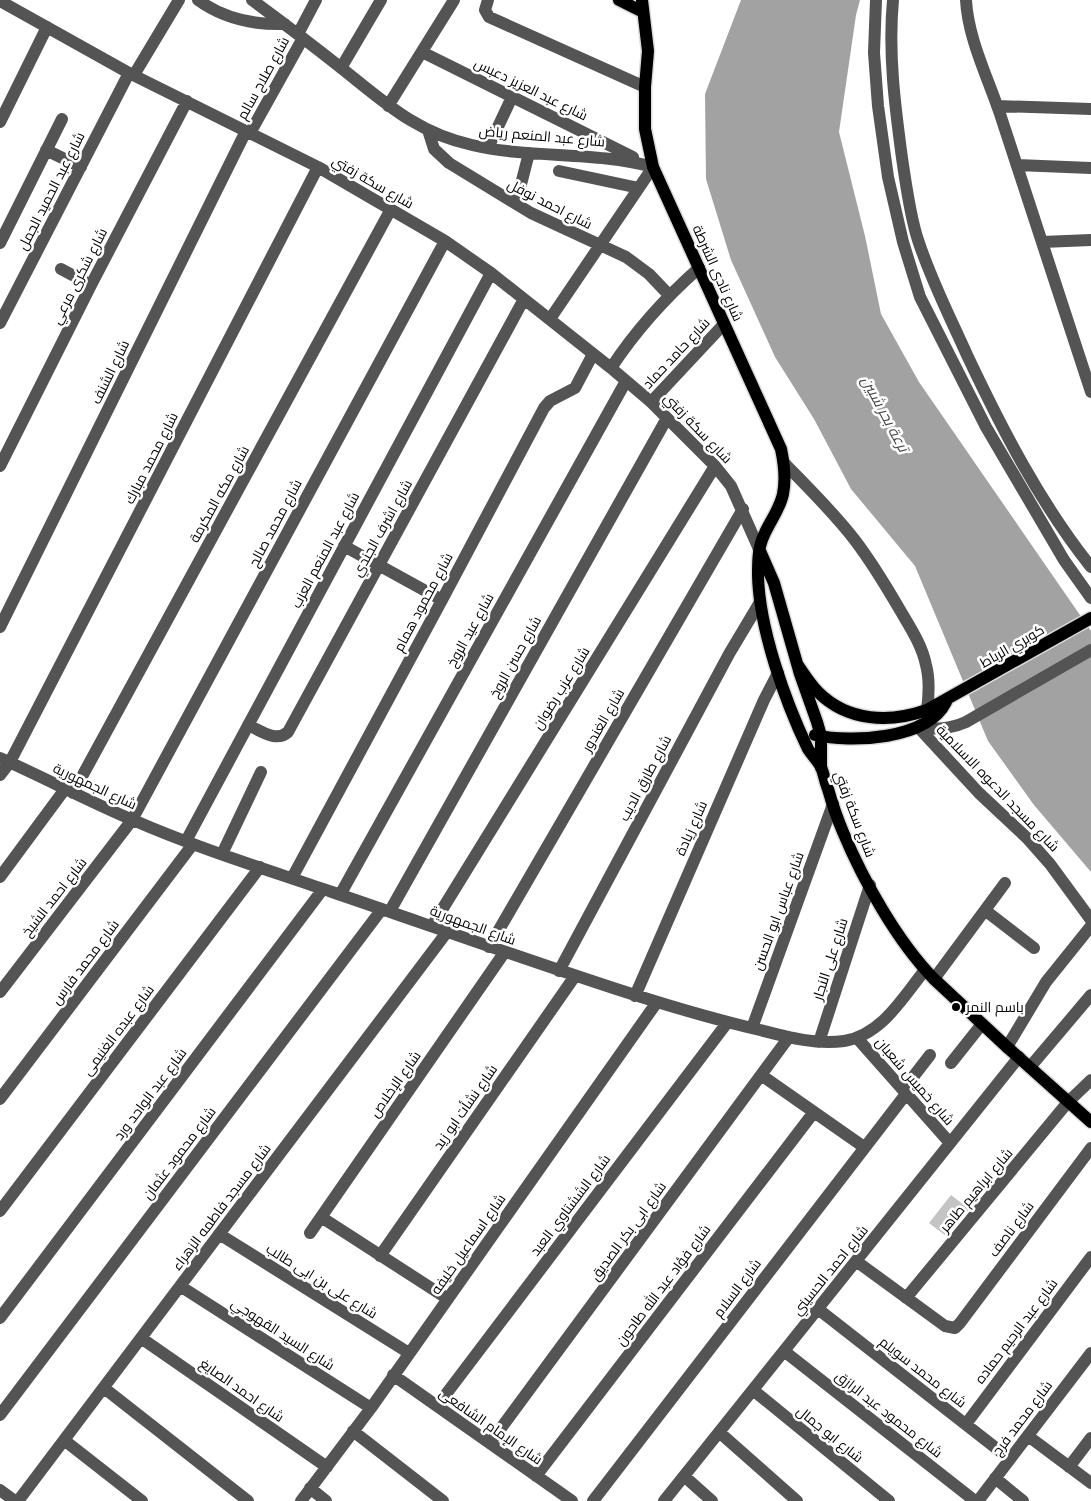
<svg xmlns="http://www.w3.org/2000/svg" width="1091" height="1501" viewBox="0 0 1091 1501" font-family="'Open Sans',Cairo,sans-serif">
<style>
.water{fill:#a2a2a2}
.building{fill:#c4c4c4}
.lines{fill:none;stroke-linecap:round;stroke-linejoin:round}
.major-casing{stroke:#dbdbdb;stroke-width:15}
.minor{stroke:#545454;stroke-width:12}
.major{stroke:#000;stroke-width:12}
.poi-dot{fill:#000;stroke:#fff;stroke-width:2}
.labels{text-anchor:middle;stroke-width:5;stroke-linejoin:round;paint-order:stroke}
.street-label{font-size:14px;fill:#000;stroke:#fff}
.poi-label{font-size:14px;fill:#000;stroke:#fff;text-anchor:start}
.water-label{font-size:15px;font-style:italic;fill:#434343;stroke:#fff}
</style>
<rect width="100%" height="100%" fill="#fff"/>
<path class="water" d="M 741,0 L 860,0 L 856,15 L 839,132 L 865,236 L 881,314 L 919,382 L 1091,631 L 1091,872 L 1034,805 L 988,741 L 915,566 L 851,489 L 814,419 L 775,357 L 731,260 L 706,179 L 705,94 Z"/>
<path class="building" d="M 951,1195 L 969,1209 L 946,1236 L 929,1223 Z"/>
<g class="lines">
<defs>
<path id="major" d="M 619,0 L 643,12
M 642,0 L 648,51 L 645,87 L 645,129 L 653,167 L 781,449 C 784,463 786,479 783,494 C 780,509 770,521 764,535 C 758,547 758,562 758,575 C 759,628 785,701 808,749 C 812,755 818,761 821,767 C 824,774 825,782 828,789 C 832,803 837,818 843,832 C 863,880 897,941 934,979 L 1007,1047 L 1091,1122
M 760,551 L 774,583 L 800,674 L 817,722 L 821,736 L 821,768
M 797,664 C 804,674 810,684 818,692 C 848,722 890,723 927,710 L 1091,618
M 815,735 C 851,743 927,740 946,702"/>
</defs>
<use href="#major" class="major-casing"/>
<path class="minor" d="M 198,0 C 224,19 253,25 285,24
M 252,0 C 282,22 311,44 340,67 C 383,101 416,133 472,145 C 532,159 594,151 653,167
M 488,0 L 485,10 L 489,17 L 645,87
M 876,0 L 874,53 L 878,106 L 888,177 L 903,242 L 920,297 L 986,427 L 1064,560 L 1091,598
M 893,0 C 888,53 895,106 902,158 C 906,184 910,216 918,240 C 931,280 950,317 967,355 C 1002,429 1040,503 1091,567
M 966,0 C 968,40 990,82 1002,120 C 1032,211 1061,302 1091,392
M 0,1 L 129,73 L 318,167 L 445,241 L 491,273 L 611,368 L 651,402 L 715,466 L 731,486 L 759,549
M 298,34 L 316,0
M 422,52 L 633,157
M 341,68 L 381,0
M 134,75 L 179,0
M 388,106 L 454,0
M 997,106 L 1091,109
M 0,122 L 47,27
M 428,130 L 434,149 L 449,163 L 531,213 L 626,257 L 649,274 L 669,295
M 250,133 L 303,38
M 488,148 L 512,97
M 46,150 L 81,167
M 1017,165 L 1091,168
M 559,171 L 639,188
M 516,204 L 529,153
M 1042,242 L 1091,240
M 0,243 L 62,119
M 61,269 L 91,285
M 550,319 L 653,167
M 0,323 L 129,73
M 611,368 C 636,330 665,298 699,268
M 651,402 L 724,324
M 784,463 C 808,487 833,512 854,539 C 871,561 886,586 900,610 C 910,627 922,645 926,665 C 930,680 929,695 927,710
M 0,466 L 91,285 L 187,101
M 344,546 L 442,600
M 0,627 L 246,131
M 248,725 C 260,730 276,743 288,732 L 524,299
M 918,727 L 979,793 L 1027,838 L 1050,864 L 1091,920
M 918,727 C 936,730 950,729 966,722 L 1091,650
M 0,758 C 45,778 88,801 133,820 C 197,848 265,869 332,892 C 420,922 507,953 595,982 C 649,1000 704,1017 760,1030 C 787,1037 816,1045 844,1041 C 882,1035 903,997 925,970
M 0,775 L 10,762 L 318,167
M 73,793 L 391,209
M 186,841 L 491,273
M 222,854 L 261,772
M 0,877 L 65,789
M 292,878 L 442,600 L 544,408 L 550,401 L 575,388 L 593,354
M 340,895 L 626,381
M 390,911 L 667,418
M 986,911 L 1034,948
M 432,926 L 715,466
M 489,947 L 743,509
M 559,971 L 729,654 L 760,602
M 934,979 L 1005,883
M 0,992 L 132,820 L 445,241
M 635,996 L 764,700 L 778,673
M 752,1028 L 833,804
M 857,1038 L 950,1143
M 819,1042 L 870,885
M 1007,1047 L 1046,982 L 1091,926
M 951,1063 L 982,1024
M 1030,1067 L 1091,995
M 761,1075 L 864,1147
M 903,1090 L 930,1055
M 0,1099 L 193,844
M 0,1211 L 260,867
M 321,1217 L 448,1299
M 310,1233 L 504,953
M 219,1234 L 409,1353
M 380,1256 L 575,976
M 856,1261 L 945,1326 L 955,1328 L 960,1323 L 1091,1148
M 180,1286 L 371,1408
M 906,1298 L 1068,1102 L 1091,1080
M 818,1309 L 1010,1459
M 0,1318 L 323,889
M 141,1338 L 327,1467
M 784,1351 L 975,1501
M 393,1375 L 572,1501
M 104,1388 L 248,1501
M 753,1390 L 889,1501
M 437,1406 L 727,1023
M 0,1415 L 382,909
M 966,1424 L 1091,1257
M 353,1431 L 443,1501
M 719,1432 L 797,1501
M 1028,1436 L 1091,1483
M 64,1440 L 142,1501
M 490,1443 L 789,1037
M 1069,1467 L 1091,1438
M 536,1476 L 814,1112
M 684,1476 L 712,1501
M 995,1478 L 1023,1501
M 310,1488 L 326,1501
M 0,1490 L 15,1501
M 18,1501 L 447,932
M 301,1501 L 371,1408 L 657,1002
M 593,1501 L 906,1094
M 664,1501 L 1019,1057
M 978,1501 L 1091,1353"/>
<use href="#major" class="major"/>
</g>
<circle class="poi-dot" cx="956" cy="1007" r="5"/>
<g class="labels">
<g class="street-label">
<text transform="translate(263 78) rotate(-61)" y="5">شارع صلاح سالم</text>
<text transform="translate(531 89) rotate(26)" y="5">شارع عبد العزيز دعبس</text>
<text transform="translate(542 136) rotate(5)" y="5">شارع عبد المنعم رياض</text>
<text transform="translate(373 182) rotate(30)" y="5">شارع سكة زفتي</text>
<text transform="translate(51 191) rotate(-63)" y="5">شارع عبد الحميد الجمل</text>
<text transform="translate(550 204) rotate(27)" y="5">شارع احمد نوفل</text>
<text transform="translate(718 273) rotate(66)" y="5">شارع نادى الشرطة</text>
<text transform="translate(79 276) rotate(-63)" y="5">شارع شكرى مرعي</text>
<text transform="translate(676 353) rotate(-47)" y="5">شارع حامد حماد</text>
<text transform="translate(110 372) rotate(-64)" y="5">شارع الشنف</text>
<text transform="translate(698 428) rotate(46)" y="5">شارع سكة زفتي</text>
<text transform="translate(151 458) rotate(-63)" y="5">شارع محمد مبارك</text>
<text transform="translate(219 494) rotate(-61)" y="5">شارع مكه المكرمة</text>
<text transform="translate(275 523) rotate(-62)" y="5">شارع محمد صالح</text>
<text transform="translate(382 528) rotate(-61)" y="5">شارع اشرف الجندي</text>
<text transform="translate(325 550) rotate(-62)" y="5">شارع عبد المنعم العزب</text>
<text transform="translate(423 602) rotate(-62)" y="5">شارع محمود همام</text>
<text transform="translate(470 630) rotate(-61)" y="5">شارع عيد الروخ</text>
<text transform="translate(1012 646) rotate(-30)" y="5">كوبري الرباط</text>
<text transform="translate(515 657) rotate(-61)" y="5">شارع حسن الروخ</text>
<text transform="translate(561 688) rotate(-58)" y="5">شارع عزب رضوان</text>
<text transform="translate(603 720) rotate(-60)" y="5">شارع الغندور</text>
<text transform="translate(645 778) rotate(-62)" y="5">شارع طارق الديب</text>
<text transform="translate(95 786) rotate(25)" y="5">شارع الجمهورية</text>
<text transform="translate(998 788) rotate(46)" y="5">شارع مسجد الدعوه الاسلامية</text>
<text transform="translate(855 814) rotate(69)" y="5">شارع سكة زفتي</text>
<text transform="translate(691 828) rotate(-66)" y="5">شارع زيادة</text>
<text transform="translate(54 897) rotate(-52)" y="5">شارع احمد الشيخ</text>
<text transform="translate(778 911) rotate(-70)" y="5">شارع عباس ابو الحسن</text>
<text transform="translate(473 925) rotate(20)" y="5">شارع الجمهورية</text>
<text transform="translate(830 959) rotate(-72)" y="5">شارع على النجار</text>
<text transform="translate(85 962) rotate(-53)" y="5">شارع محمد فارس</text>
<text transform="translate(118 1030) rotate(-53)" y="5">شارع عبده الغنيمى</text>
<text transform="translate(915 1081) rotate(49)" y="5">شارع خميس شعبان</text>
<text transform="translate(395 1084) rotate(-55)" y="5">شارع الإخلاص</text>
<text transform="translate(150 1094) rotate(-53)" y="5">شارع عبد الواحد ورد</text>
<text transform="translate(465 1107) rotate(-55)" y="5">شارع نشأت ابو زيد</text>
<text transform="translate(179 1153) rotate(-53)" y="5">شارع محمود عثمان</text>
<text transform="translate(976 1190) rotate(-50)" y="5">شارع ابراهيم طاهر</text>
<text transform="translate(570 1205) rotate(-53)" y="5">شارع الششتاوي العبد</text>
<text transform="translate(221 1207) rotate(-53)" y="5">شارع مسجد فاطمه الزهراء</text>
<text transform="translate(1011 1229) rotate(-53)" y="5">شارع ناصف</text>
<text transform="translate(628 1231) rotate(-54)" y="5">شارع ابى بكر الصديق</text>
<text transform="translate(468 1244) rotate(-55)" y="5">شارع اسماعيل خليفه</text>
<text transform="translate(830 1270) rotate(-51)" y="5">شارع احمد الحسيني</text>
<text transform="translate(322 1281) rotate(32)" y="5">شارع على بن ابى طالب</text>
<text transform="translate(663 1285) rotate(-53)" y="5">شارع فؤاد عبد الله طاحون</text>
<text transform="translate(737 1288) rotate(-53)" y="5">شارع السلام</text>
<text transform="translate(1016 1331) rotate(-53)" y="5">شارع عبد الرحيم حماده</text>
<text transform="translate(283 1334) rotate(33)" y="5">شارع السيد القهوجي</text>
<text transform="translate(923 1372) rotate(38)" y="5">شارع محمد سويلم</text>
<text transform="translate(242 1390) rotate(35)" y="5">شارع احمد الصايغ</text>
<text transform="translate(889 1414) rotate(38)" y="5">شارع محمود عبد الرازق</text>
<text transform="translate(1022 1418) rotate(-53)" y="5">شارع محمد فرج</text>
<text transform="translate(491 1426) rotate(35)" y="5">شارع الإمام الشافعى</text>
<text transform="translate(830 1434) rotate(39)" y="5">شارع ابو جمال</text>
</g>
<g class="poi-label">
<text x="966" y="1012">باسم النمر</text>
</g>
<g class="water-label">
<text transform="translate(885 414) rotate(62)" y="5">ترعة بحر شبين</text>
</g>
</g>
</svg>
